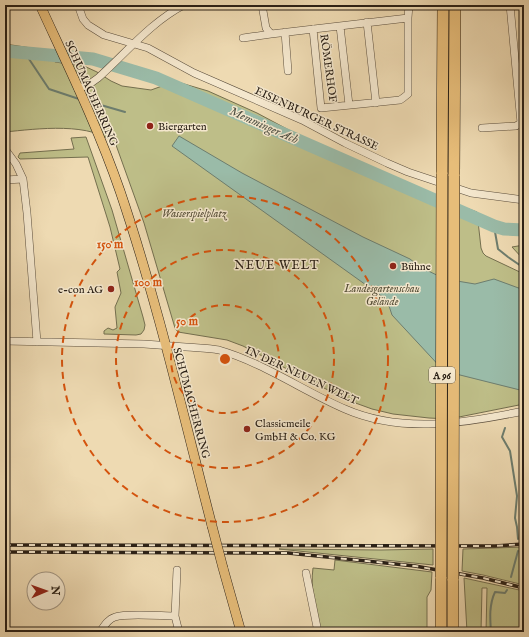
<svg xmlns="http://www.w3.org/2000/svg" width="529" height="637" viewBox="0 0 529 637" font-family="'IM FELL English',serif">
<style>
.green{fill:#bebe88;stroke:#746f4f}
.water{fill:#9abba8;stroke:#6d7d6e}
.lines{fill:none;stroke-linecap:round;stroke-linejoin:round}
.stream{stroke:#6d7d6e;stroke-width:2}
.river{stroke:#9abba8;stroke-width:13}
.minor-casing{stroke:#5b4e3d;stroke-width:8}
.major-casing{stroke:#2a2016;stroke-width:10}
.highway-casing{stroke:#2a2016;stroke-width:12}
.minor{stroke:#f4e7cd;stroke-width:7}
.major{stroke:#e7bd79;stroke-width:9}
.highway{stroke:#e7bd79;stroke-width:11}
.rail-casing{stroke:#2a2016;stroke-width:3.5}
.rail{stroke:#f4e7cd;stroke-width:2;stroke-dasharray:6;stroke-linecap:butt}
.major-bridge-casing{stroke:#2a2016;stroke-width:10;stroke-linecap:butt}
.highway-bridge-casing{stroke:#2a2016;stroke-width:12;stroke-linecap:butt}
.major-bridge{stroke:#e7bd79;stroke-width:9}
.highway-bridge{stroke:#e7bd79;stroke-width:11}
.ring{fill:none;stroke:#d5530d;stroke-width:2;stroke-dasharray:7 5}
.poi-dot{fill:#8f2418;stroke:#f4e7cd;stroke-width:1.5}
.labels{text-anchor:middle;stroke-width:3;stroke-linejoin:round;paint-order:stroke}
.shield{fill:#f4e7cd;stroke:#675c4d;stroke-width:1}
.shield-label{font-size:10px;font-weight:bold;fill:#2a2016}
.street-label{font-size:11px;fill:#2a2016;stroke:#f4e7cd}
.poi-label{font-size:11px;fill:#2a2016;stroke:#f4e7cd;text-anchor:start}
.park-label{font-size:11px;font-style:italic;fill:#564f38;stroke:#f4e7cd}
.water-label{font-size:12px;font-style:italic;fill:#4c4e42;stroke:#f4e7cd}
.neighbourhood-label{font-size:12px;letter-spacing:1px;fill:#2a2016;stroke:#f4e7cd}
.centre{fill:#d5530d;stroke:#f4e7cd;stroke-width:2}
.ring-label{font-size:12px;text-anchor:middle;font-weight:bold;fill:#d5530d;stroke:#f4e7cd;stroke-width:3;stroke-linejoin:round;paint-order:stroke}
</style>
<rect width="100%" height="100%" fill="#eedab2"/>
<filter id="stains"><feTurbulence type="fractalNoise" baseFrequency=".005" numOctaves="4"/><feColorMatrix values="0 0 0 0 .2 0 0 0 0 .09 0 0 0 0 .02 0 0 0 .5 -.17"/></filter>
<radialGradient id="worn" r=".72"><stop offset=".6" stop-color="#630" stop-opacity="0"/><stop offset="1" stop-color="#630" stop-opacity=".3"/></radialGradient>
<path class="green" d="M 5,44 L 38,49 L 45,53 L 55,62 L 84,66 L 97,72 L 111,81 L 122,86 L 151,90 L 165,85 L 181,83 L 208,91 L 257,113 L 345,160 L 395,185 L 428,194 L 477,212 L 481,248 L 483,253 L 486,256 L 524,274 L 524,404 L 449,419 L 429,418 L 393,414 L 372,409 L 350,401 L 310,381 L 243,346 L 227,340 L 178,332 L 175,328 L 144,223 L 116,145 C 93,121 36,129 5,132 Z
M 86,137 L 112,210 L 143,317 L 145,325 L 144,330 L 141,334 L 136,335 L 104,334 L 104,331 L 108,328 L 113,330 L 117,328 L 115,307 L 121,293 L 117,272 L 120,269 L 110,227 L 88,157 L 20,159 L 18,157 L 20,153 L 74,149 L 71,138 Z
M 524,245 L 524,260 L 512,247 Z
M 524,547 L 524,585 L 483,575 L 462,571 L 463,549 Z
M 279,549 L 381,550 L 433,549 L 433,565 Z
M 335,560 L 432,572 L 431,590 L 427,597 L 427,632 L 320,632 C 316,611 310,589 313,568 L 334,570 Z
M 464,578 L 524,591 L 524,632 L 486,632 L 487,588 L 482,588 L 481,632 L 467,632 Z"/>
<path class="water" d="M 179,136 L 242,173 L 363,237 L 410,259 L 420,267 L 445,279 L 475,284 L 494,279 L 524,290 L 524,378 L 520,390 L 444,371 L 392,315 L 387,300 L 172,146 Z"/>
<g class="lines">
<path class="stream" d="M 25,53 L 49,89 L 79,99
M 5,57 L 13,52
M 87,101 L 125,112
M 494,226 L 498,249 L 508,257 L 524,268
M 505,428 L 502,437 L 510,451 L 517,496 L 515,518 L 517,527 L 518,539
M 511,577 L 518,551
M 491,632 C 490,618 489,605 495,592 L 505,593 L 507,590"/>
<path class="river" d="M 5,51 L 93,59 L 156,78 L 494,226 L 504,229 L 524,230"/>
<defs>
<path id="minor" d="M 78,5 L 83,19 L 88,25 L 104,35 L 148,48 L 194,73 L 302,120 L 345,143 L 387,163 L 408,172 L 471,193 L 524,200
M 262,5 L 266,28 L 271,34 L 408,18 L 409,5
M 367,22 L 376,103
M 340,26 L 349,105
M 313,29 L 321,108 L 400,100 L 403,98 L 408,94 L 408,18
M 285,32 L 288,71
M 243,38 L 271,34
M 78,89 L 91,83 L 98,78 C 126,53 151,22 184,5
M 482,128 L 516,126 L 521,123 L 510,5
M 5,149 L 16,164 L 23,179 L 27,213 L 37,342
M 5,180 L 23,179
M 5,341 C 51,342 98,343 144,344 C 158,345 172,346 186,347 C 198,348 209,348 219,350 C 264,363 303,391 345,409 C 402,434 466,423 524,411
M 306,573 L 318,632
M 175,616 L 177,570
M 100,632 C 104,626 108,619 115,617 C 126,613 162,616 175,616 L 179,632"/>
<path id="major" d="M 40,5 C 68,66 98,127 120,191 C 157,300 183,414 212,526
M 223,568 L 241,632"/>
<path id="highway" d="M 442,174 L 443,5
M 454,176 L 455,5
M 441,632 L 441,577
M 453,632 L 453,579"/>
</defs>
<use href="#minor" class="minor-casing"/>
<use href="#major" class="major-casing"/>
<use href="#highway" class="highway-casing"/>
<use href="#minor" class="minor"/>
<use href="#major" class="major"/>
<use href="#highway" class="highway"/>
<defs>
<path id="rail" d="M 5,545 L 495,546 L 524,544
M 5,552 L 288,553 L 415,566 L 483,578 L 524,588"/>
</defs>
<use href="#rail" class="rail-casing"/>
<use href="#rail" class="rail"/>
<defs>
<path id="major-bridge" d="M 212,526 L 223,568"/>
<path id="highway-bridge" d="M 441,577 L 442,174
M 453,579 L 454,176"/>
</defs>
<use href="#major-bridge" class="major-bridge-casing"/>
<use href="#highway-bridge" class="highway-bridge-casing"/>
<use href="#major-bridge" class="major-bridge"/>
<use href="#highway-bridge" class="highway-bridge"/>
</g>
<g class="ring">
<circle cx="225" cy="359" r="54"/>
<circle cx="225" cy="359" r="109"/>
<circle cx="225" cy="359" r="163"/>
</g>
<g class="poi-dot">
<circle cx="150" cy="126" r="4"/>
<circle cx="393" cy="266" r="4"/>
<circle cx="111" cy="289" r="4"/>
<circle cx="247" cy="429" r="4"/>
</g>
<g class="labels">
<rect class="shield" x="429" y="367" width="26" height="16" rx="3"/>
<g class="shield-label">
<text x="442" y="379">A 96</text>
</g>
<g class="street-label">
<text transform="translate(329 68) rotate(82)" y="4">RÖMERHOF</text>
<text transform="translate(92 93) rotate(66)" y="4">SCHUMACHERRING</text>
<text transform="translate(317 118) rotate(25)" y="4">EISENBURGER STRASSE</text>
<text transform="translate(302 375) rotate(25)" y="4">IN DER NEUEN WELT</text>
<text transform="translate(192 403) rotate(75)" y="4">SCHUMACHERRING</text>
</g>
<g class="poi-label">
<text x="158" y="130">Biergarten</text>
<text x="401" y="270">Bühne</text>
<text x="103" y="293" text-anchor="end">e-con AG</text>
<text x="255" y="427">Classicmeile<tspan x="255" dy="13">GmbH &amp; Co. KG</tspan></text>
</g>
<g class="park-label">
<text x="194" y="217">Wasserspielplatz</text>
<text x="382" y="292">Landesgartenschau<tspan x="382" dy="13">Gelände</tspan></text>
</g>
<g class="water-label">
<text transform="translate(264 125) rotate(24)" y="4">Memminger Ach</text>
</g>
<g class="neighbourhood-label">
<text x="277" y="269">NEUE WELT</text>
</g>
</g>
<circle cx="225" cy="359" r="6" class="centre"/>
<g class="ring-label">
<text x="110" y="248">150 m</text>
<text x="148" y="286">100 m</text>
<text x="187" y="325">50 m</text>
</g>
<rect width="529" height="637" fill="none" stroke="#eedab2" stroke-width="20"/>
<rect x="6" y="6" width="517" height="625" fill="none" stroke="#2a2016" stroke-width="2"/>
<rect x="10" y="10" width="509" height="617" fill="none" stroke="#2a2016"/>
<g transform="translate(46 591) rotate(88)"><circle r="19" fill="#f4e7cd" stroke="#a39784"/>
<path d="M0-3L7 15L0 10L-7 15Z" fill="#8f2418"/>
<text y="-6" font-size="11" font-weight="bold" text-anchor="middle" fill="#2a2016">N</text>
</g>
<rect width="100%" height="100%" filter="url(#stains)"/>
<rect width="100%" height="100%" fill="url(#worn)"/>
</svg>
